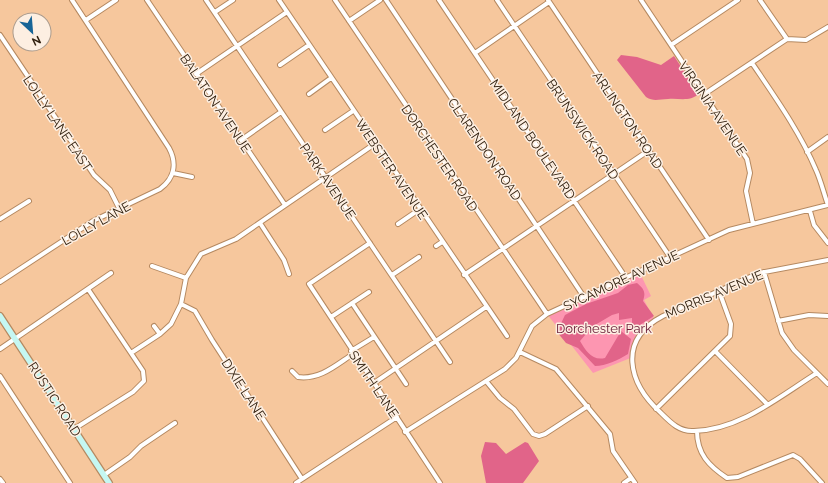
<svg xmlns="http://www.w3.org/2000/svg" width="828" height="483" viewBox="0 0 828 483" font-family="Raleway,sans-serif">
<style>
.green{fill:#fd96b1}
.forest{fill:#e16489}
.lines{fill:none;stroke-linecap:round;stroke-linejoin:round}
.street-casing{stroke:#b58961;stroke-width:6}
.secondary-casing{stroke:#b58961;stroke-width:8}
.street{stroke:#fff;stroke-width:4}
.secondary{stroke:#c5f7f2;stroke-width:5.5}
.labels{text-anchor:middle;stroke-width:3;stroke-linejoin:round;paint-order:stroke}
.street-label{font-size:13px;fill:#31200f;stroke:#fdefe2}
.park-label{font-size:13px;fill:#691a36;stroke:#fdefe2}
</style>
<rect width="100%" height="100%" fill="#f6c79d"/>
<path class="green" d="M 639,271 L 651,296 L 644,300 L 655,321 L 638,339 L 633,357 L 593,373 L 547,314 Z"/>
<path class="forest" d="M 621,55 L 637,57 L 661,65 L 674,56 L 699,94 C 689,102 680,98 668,99 C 659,99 654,102 646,97 L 617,60 Z
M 637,283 C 644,289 646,292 643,301 L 654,316 L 632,330 L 632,318 L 619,320 L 619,313 L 612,315 L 590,328 L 583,324 L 580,326 L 590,333 L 586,334 L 580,341 C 586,351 592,361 605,358 L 621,331 L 631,339 L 628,354 C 618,360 606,366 595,366 L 578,348 L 566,343 L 557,332 L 565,315 L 586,304 L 618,293 L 628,285 Z
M 485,442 L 496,443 L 506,454 L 525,442 L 528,443 L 539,461 L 523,483 L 486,483 L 481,456 Z"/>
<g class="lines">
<defs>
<path id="street" d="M 147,0 L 285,205
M 206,0 L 450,362
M 279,0 L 507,336
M 335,0 L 547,314
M 386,0 L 584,297
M 439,0 L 626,278
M 497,0 L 670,257
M 548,0 L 709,240
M 641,0 L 747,159 L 750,173 L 746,191 L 753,224
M 760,0 L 787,39
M 215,12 L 233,0
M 86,20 L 116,0
M 349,21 L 380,0
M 0,35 L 94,175 L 110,190 L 119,208
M 671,45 L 738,0
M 475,53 L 549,2
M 752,63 C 775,97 800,132 816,170 C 821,181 824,194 828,205
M 280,65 L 309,45
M 196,74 L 287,12
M 309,94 L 331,78
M 703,95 L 787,39 L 806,40 L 828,27
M 325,130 L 353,111
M 241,140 L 281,112
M 807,152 L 828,137
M 173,173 L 192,177
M 810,211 L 814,225 L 828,243
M 0,219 L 29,201
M 260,223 L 284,260 L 289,274
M 398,224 L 420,209
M 370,243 L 309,284 L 440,483
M 436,246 L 442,242
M 152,266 L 186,278
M 764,272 L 782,333 L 794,350 L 828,384
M 392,275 L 419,257
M 464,275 L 648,151
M 0,282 L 93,221 L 160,189 C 175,178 177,163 169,148 L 72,0
M 352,303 L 406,384
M 181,304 L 195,311 L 212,340 L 302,479
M 331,317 L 369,292
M 778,321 L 809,315 L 828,316
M 154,326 L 160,334
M 0,349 L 111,273
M 351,351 L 374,337
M 715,351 L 767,404
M 520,352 L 556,369 L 610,434 L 613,451 L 635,483
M 131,353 L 160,334 L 171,324 L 181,304 L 186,278 L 201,254 L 236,239 L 376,143
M 292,371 L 298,377 C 320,380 336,365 353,354
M 817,373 C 780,396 740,430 694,431 C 680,432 671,423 661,413 C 628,383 617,340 663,316 L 759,273 L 828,260
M 0,376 L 70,483
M 486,381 L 500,398 L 514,409 L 533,434 L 539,436 L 545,434 L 588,406
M 374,383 L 486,307
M 656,409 L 730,336 L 731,324 L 719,291
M 74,429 L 133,392 L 144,381 L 143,371 L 88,289
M 697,431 C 697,454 709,466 727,478 L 738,477 L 793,455 L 800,459 L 822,483
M 405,432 L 505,369 L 516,358 L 532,326 L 547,314 L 729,230 L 828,205
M 104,475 L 130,457 L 141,446 L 175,423
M 0,479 L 3,483
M 296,483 L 397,417
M 624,483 L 631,478"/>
<path id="secondary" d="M 0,316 L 109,483"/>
</defs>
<use href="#street" class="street-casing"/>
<use href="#secondary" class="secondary-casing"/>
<use href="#street" class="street"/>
<use href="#secondary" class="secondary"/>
</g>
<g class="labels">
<g class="street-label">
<text transform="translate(216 103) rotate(56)" y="5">BALATON AVENUE</text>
<text transform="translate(713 108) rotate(56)" y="5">VIRGINIA AVENUE</text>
<text transform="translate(628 120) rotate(56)" y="5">ARLINGTON ROAD</text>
<text transform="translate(58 123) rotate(56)" y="5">LOLLY LANE EAST</text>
<text transform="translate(583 129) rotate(56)" y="5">BRUNSWICK ROAD</text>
<text transform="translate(533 139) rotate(56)" y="5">MIDLAND BOULEVARD</text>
<text transform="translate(485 149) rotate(56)" y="5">CLARENDON ROAD</text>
<text transform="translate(440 158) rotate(56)" y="5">DORCHESTER ROAD</text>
<text transform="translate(392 169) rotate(56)" y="5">WEBSTER AVENUE</text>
<text transform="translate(328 181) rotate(56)" y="5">PARK AVENUE</text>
<text transform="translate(96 223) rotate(-29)" y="5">LOLLY LANE</text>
<text transform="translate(621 280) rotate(-25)" y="5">SYCAMORE AVENUE</text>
<text transform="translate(714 294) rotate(-23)" y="5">MORRIS AVENUE</text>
<text transform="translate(374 384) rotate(56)" y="5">SMITH LANE</text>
<text transform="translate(244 389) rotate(57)" y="5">DIXIE LANE</text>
<text transform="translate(55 399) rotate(57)" y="5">RUSTIC ROAD</text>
</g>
<g class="park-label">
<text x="604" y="333">Dorchester Park</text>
</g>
</g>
<g transform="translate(32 32) rotate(154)"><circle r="19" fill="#fdefe2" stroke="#ab9c8e"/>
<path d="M0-3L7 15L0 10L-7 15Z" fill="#186597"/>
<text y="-6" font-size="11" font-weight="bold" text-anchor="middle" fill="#31200f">N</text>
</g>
</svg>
